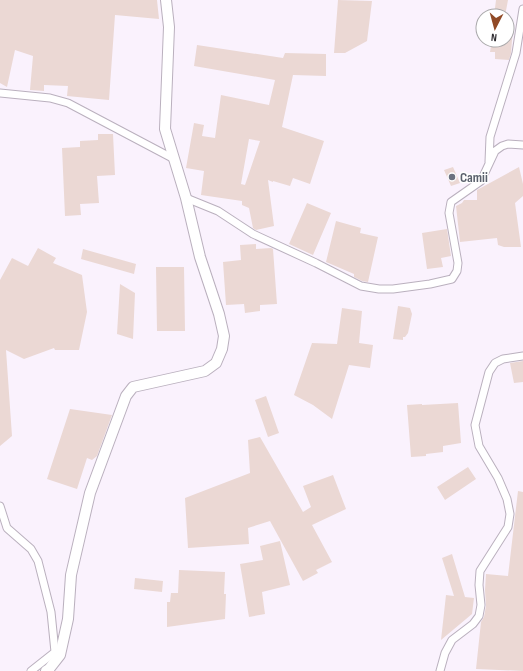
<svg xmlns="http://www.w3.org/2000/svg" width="523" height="671" viewBox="0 0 523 671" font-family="'Sofia Sans Condensed',sans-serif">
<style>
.building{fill:#ebd8d4;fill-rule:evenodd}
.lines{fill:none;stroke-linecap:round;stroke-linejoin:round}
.street-casing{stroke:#bab0be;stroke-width:9}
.secondary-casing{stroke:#bab0be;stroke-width:12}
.street{stroke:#fff;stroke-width:7}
.secondary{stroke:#fff;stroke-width:10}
.worship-dot{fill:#6b7280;stroke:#fff;stroke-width:1.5}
.labels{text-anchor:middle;stroke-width:3;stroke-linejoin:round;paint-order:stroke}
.worship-label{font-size:14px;font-weight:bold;fill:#5b616d;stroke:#fff;text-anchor:start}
</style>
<rect width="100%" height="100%" fill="#faf2fd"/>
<path class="building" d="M 0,0 L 157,0 L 159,19 L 115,15 L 109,100 L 67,96 L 68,86 L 44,85 L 44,91 L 30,90 L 33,56 L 15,50 L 7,87 L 0,83 Z
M 338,0 L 372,1 L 367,41 L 345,53 L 334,53 Z
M 496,0 L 508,0 L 505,16 L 494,16 Z
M 513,27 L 511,53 L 509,60 L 495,59 L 495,52 L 490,52 L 492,40 L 507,40 L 507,28 Z
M 197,45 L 283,58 L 285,53 L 326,54 L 326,76 L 293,75 L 282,127 L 324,141 L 310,184 L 293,178 L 290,186 L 273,181 L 273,182 L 268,180 L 274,226 L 256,230 L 253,228 L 249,208 L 242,205 L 242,201 L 201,195 L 204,171 L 186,168 L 194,123 L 204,125 L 202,136 L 215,138 L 221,95 L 269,105 L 275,80 L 194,66 ZM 249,139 L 260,141 L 245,185 L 241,184 Z
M 98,134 L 113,134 L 115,175 L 97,176 L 99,203 L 80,204 L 81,215 L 65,216 L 62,148 L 80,147 L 80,141 L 98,140 Z
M 453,167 L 460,183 L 451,186 L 444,170 Z
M 519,167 L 523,184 L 523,196 L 515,203 L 521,247 L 504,247 L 498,245 L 497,238 L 460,242 L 456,206 L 462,203 L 464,200 L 477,200 L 477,190 Z
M 307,203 L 331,213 L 313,255 L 289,244 Z
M 336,221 L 361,228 L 360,233 L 378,237 L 368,282 L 362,281 L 354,277 L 354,274 L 326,262 Z
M 447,229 L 451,256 L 441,258 L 443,267 L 427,269 L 422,233 Z
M 256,244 L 256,249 L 271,248 L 273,249 L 277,304 L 260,305 L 260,311 L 245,313 L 244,304 L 226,305 L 223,262 L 241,260 L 240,245 Z
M 38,248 L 56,258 L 53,263 L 82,275 L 87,312 L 79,350 L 55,350 L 54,348 L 24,359 L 6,350 L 12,436 L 0,446 L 0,280 L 12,258 L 28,266 Z
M 83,249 L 136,264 L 134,274 L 81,259 Z
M 156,267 L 184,267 L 185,331 L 157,331 Z
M 120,284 L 135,293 L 133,339 L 117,334 Z
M 398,306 L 410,308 L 412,314 L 408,333 L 405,337 L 403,337 L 403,340 L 393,339 Z
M 342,308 L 362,311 L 359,343 L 373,345 L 370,368 L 349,365 L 332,419 L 313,405 L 294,395 L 312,343 L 337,344 Z
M 523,361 L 523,382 L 514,383 L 510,363 Z
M 266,396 L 279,433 L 268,437 L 255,400 Z
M 458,403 L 461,443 L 443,446 L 443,452 L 426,454 L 426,456 L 411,457 L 407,405 L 422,404 L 422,405 Z
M 70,409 L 112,415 L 97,456 L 92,460 L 87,458 L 77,489 L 47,479 Z
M 260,437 L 303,512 L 311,507 L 303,486 L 333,475 L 346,509 L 312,525 L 332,562 L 316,570 L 318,573 L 303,581 L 270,521 L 248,528 L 249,544 L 188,548 L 185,498 L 250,473 L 248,440 Z
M 468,467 L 476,479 L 445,500 L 437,487 Z
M 518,491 L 523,492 L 523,671 L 476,669 L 481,622 L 484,617 L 486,606 L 485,590 L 486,574 L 508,576 Z
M 280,541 L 290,585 L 262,592 L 265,614 L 249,617 L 240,564 L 263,560 L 260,546 Z
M 452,554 L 465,597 L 474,598 L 472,614 L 441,640 L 446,595 L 454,596 L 442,558 Z
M 179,570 L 225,572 L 224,594 L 226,594 L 225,619 L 167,627 L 167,602 L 170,602 L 171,593 L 178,593 Z
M 135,578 L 163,581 L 162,592 L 134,589 Z"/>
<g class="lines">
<defs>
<path id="street" d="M 0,93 L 50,98 L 68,103 L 174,159
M 489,162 L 490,137 L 516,53 L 523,9
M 186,198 L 218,211 L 253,234 L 316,263 L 361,286 L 379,289 L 393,289 L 430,284 L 452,279 L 457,271 L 458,263 L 449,213 L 451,202 L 481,181 L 495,151 L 502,146 L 508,144 L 523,145
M 0,506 L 7,528 L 31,549 L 38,561 L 51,612 L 55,652 L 31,671
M 440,671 L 445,653 L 452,640 L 473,624 L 479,616 L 481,605 L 479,585 L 480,571 L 508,527 L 510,514 L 507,499 L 498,478 L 479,446 L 475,425 L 489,372 L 495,363 L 503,359 L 523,356"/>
<path id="secondary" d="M 46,671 L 49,669 L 60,655 L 68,619 L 71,575 L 90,493 L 126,396 L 133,387 L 205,371 L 216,363 L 222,349 L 224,336 L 219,314 L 200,257 L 186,198 L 165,129 L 169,27 L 166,0"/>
</defs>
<use href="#street" class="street-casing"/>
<use href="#secondary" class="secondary-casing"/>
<use href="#street" class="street"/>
<use href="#secondary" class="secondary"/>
</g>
<circle class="worship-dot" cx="452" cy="177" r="4"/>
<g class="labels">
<g class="worship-label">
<text x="460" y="182">Camii</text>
</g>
</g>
<g transform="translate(495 28) rotate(186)"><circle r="19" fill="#ffffff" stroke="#aaa9ab"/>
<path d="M0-3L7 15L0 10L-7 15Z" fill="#914a26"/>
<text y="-6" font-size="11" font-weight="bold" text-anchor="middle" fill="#2b282d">N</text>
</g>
</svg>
